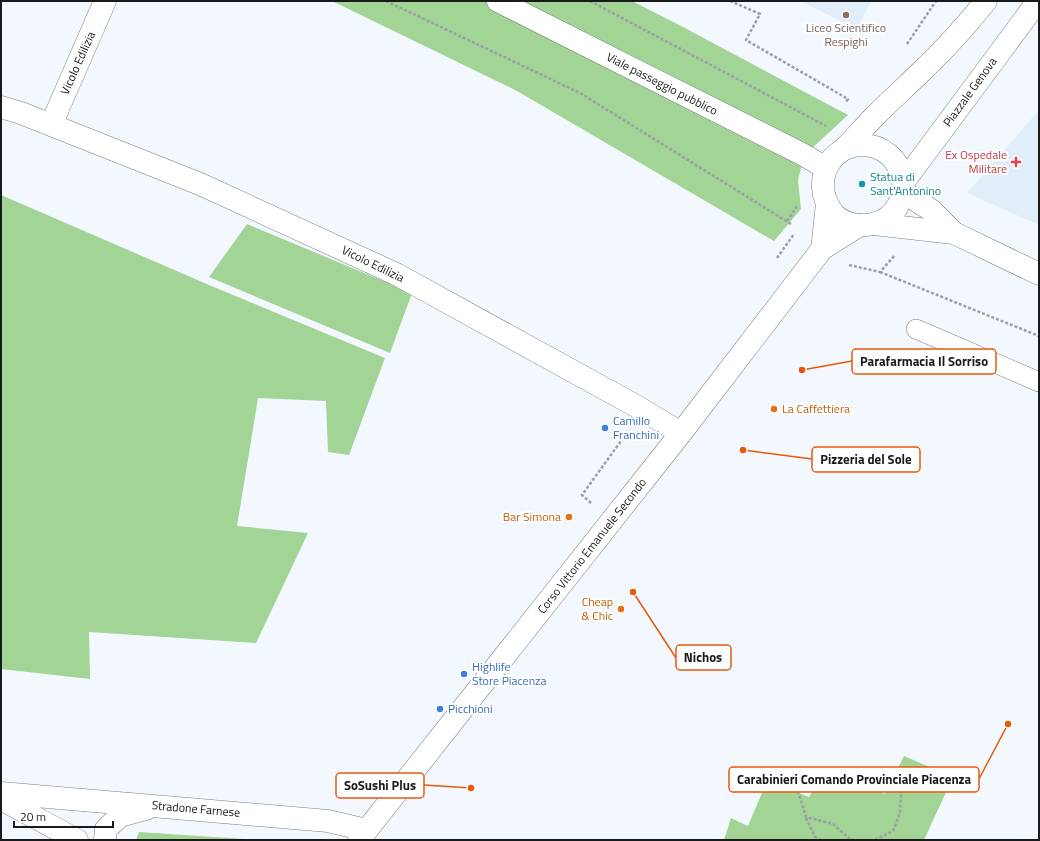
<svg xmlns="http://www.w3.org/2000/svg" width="1040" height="841" viewBox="0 0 1040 841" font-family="'Titillium Web',sans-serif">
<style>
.built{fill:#e1edf9}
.green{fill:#a2d495}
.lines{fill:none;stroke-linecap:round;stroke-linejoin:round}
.lane-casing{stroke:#797e84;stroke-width:20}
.street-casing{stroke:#797e84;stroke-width:23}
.secondary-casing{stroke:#797e84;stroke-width:23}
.path{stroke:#9ba0a4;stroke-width:2.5;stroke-dasharray:3 2;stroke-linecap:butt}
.lane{stroke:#fff;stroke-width:19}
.street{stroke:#fff;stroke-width:22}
.secondary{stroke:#fff;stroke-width:22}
.education-dot{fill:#8d6e63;stroke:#fff;stroke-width:1.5}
.health-dot{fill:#e0444e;stroke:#fff;stroke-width:1.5}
.culture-dot{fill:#0f9aa8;stroke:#fff;stroke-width:1.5}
.food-dot{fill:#e8710a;stroke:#fff;stroke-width:1.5}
.shop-dot{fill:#3f7fe0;stroke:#fff;stroke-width:1.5}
.labels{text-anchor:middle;stroke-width:4;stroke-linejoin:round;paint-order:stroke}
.education-label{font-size:12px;fill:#785e54;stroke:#fff}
.street-label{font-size:12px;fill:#17191b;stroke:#fff}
.health-label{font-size:12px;fill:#be3a42;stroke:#fff;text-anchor:end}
.culture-label{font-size:12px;fill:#0d838f;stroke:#fff;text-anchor:start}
.food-label{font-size:12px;fill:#c56008;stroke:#fff;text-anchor:end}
.shop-label{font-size:12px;fill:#366cbe;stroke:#fff;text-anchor:start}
.leader{fill:none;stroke:#e8590c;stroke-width:1.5}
.callout-dot{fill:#e8590c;stroke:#fff;stroke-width:1.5}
.callout{fill:#fff;stroke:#e8590c;stroke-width:1.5}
.callout-label{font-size:13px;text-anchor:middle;font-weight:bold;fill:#17191b}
</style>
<rect width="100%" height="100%" fill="#f2f8fe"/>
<path class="built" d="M 801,1 L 871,1 L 857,29 Z
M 1039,110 L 1039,225 L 967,193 Z"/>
<path class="green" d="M 332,1 L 632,1 L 683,27 L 848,115 L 810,150 L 802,164 L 798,180 L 801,209 L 774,241 L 517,91 Z
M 1,195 L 209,285 L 385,358 L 349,455 L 328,452 L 326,401 L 258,398 L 237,526 L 308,533 L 256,643 L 89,632 L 90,679 L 1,669 Z
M 247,224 L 412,293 L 390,353 L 209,277 Z
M 904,756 L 953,777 L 924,840 L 724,840 L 731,818 L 748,826 L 767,781 L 809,797 L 825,770 L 885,794 Z
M 139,832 L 259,840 L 136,840 Z"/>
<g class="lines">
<defs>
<path id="lane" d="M 916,329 L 1039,382"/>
<path id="street" d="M 498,1 L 802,154 L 826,168
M 1,107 L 21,113 L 200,184 L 396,274 L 636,406 L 681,433
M 51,125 L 105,1
M 903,192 L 931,210 L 954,233 L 1039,274
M 874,224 L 954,233
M 822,249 L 827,204
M 359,840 L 681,433 L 822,249 L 860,225"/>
<path id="secondary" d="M 844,149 C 849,148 854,145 858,145 C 910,142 919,213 873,224 C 860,227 843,224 834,214 C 820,197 819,176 832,159 C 836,154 842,151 846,147 C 856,137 865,126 875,116 C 892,99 910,83 927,66 C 948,46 968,23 986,1
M 903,183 L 1038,1
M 1,793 L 328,821 L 366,830
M 1,799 L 77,840
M 105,840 L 106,829 L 120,816 L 146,809"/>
</defs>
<use href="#lane" class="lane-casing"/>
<use href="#street" class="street-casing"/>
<use href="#secondary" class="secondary-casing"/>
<path class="path" d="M 386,1 L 580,93 L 791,224
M 590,1 L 826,126
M 730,1 L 760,14 L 746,40 L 848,99 L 846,102
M 907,44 L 936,1
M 787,221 L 797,206
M 777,258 L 794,234
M 849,265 L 880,272 L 895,255
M 880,272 L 1039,336
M 591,503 L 582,495 L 626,434
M 798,791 L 806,817 L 833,824 L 850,839 L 854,840
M 806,818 L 815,837 L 821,840
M 875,840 L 893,831 L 900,813 L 901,793 L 915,781"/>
<use href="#lane" class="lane"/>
<use href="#street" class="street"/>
<use href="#secondary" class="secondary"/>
</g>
<circle class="education-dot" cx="846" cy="15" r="4"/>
<path class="health-dot" d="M1014 156h4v4h4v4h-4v4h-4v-4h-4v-4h4z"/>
<circle class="culture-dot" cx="862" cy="184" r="4"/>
<g class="food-dot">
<circle cx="774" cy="409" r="4"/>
<circle cx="569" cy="517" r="4"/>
<circle cx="621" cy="609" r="4"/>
</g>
<g class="shop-dot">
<circle cx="605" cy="428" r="4"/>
<circle cx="464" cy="674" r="4"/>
<circle cx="440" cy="709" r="4"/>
</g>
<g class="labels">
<g class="education-label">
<text x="846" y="32">Liceo Scientifico<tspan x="846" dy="14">Respighi</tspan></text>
</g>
<g class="street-label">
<text transform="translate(78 63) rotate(-66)" y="4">Vicolo Edilizia</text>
<text transform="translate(662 84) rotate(27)" y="4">Viale passeggio pubblico</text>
<text transform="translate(970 92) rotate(-54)" y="4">Piazzale Genova</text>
<text transform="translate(373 264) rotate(26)" y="4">Vicolo Edilizia</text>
<text transform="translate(592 546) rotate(-52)" y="4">Corso Vittorio Emanuele Secondo</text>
<text transform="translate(196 809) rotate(5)" y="4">Stradone Farnese</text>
</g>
<g class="health-label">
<text x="1007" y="159">Ex Ospedale<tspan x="1007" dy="14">Militare</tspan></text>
</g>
<g class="culture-label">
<text x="870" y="181">Statua di<tspan x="870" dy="14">Sant'Antonino</tspan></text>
</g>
<g class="food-label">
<text x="782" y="413" text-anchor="start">La Caffettiera</text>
<text x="561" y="521">Bar Simona</text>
<text x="613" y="606">Cheap<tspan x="613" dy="14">&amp; Chic</tspan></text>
</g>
<g class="shop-label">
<text x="613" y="425">Camillo<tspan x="613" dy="14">Franchini</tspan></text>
<text x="472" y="671">Highlife<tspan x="472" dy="14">Store Piacenza</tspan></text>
<text x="448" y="713">Picchioni</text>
</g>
</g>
<path class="leader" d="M802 370L852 361M743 450L812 459M633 592L676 658M1008 724L979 779M471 788L424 785"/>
<g class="callout-dot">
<circle cx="802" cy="370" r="4"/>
<circle cx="743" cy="450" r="4"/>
<circle cx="633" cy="592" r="4"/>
<circle cx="1008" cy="724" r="4"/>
<circle cx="471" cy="788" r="4"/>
</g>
<g class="callout">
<rect x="852" y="349" width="144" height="25" rx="4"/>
<rect x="812" y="447" width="108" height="25" rx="4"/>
<rect x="676" y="645" width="55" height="25" rx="4"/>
<rect x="729" y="767" width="250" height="25" rx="4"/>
<rect x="336" y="773" width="88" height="25" rx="4"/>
</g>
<g class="callout-label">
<text x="924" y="366">Parafarmacia Il Sorriso</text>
<text x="866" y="464">Pizzeria del Sole</text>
<text x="703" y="662">Nichos</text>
<text x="854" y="784">Carabinieri Comando Provinciale Piacenza</text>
<text x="380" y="790">SoSushi Plus</text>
</g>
<rect width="1040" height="841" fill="none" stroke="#17191b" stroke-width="4"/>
<path d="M14 821v6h99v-6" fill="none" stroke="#17191b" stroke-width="2"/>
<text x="20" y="821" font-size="12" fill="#17191b" stroke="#ffffff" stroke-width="3" paint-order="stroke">20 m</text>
</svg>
